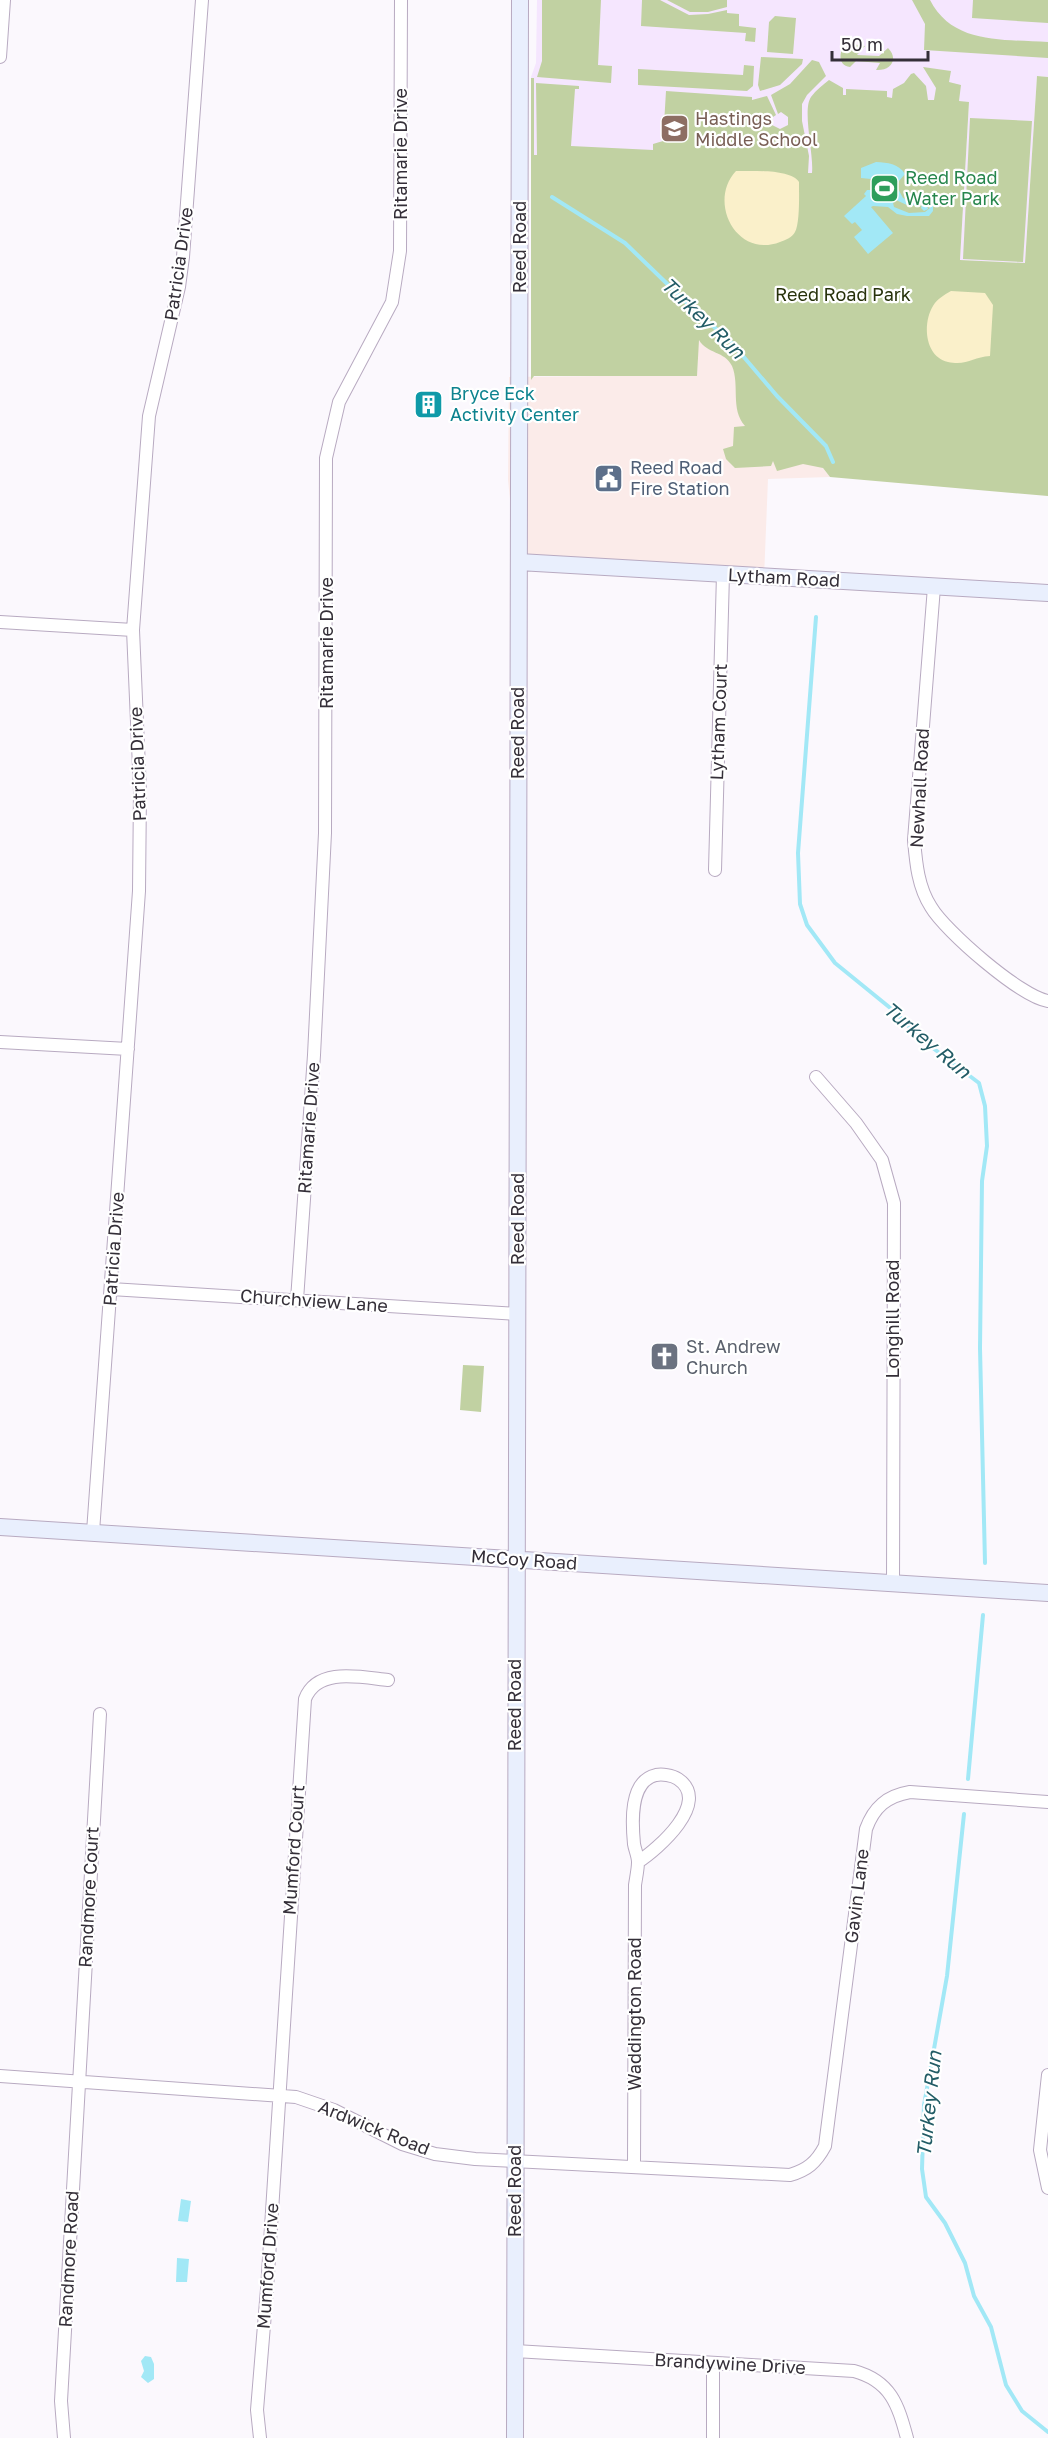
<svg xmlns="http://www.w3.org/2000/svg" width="1048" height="2438" viewBox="0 0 1048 2438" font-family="'Golos Text',sans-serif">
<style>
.commercial{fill:#fbebe9}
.built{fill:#f5e6fe}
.green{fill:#c1d1a2}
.sand{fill:#faf0ca}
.water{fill:#a2e8f6;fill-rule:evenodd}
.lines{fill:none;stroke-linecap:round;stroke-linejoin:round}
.stream{stroke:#a2e8f6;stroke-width:4}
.street-casing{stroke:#b8aac1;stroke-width:14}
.secondary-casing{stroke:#b8aac1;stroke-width:18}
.street{stroke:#fff;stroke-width:12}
.secondary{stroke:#e9effd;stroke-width:16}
.labels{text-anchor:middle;stroke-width:4.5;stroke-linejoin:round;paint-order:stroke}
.education-label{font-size:18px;fill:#785e54;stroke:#fff;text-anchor:start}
.street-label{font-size:18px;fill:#342f38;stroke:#fff}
.leisure-label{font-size:18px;fill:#27864d;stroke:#fff;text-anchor:start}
.park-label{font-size:18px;fill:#27320b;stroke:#fff}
.culture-label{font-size:18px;fill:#0d838f;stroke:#fff;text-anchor:start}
.service-label{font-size:18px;fill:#4e5e75;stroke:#fff;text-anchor:start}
.worship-label{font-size:18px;fill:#5b616d;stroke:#fff;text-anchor:start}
.water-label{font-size:20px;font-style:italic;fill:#225c66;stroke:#fff}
</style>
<rect width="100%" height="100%" fill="#fbf8fd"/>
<path class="commercial" d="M 699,326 L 744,369 L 830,477 L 768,479 L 764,578 L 517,566 L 508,480 L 509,377 L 697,375 Z"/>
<path class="built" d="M 537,0 L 1048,0 L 1048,77 L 1037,76 L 1025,263 L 960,260 L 969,102 L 814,174 L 531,155 L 531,77 L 536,63 Z"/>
<path class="green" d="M 542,0 L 601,0 L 598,65 L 612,66 L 611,83 L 537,77 L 542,61 Z
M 642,0 L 660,0 L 689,15 L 708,14 L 727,10 L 727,13 L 739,14 L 739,26 L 756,28 L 755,42 L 745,41 L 746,33 L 641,26 Z
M 667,0 L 727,0 L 727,7 L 708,12 L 690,12 Z
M 912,0 L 930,0 C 953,45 1004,39 1048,42 L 1048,58 L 924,50 L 925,24 Z
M 973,0 L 1048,0 L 1048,23 L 972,18 Z
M 775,16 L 796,18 L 793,54 L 767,52 L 769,22 Z
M 852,44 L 865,46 L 857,55 L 879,56 L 888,48 C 899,59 891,71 876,70 L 880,63 L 856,61 L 850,67 C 840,66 839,57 842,49 Z
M 761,57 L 803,59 L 802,64 L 780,85 L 760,91 L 758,85 Z
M 812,60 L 819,62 L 826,76 L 807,95 L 802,104 L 802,121 L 809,156 L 808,173 L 812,173 C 814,154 802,110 811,97 C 816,90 823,85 829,80 L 843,88 L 843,95 L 846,95 L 846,89 L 887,91 L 887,97 L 892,98 L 893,89 L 904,83 L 911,74 L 914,73 L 926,86 L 928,100 L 934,100 L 936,88 L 923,67 L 951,71 L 949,82 L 961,85 L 959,101 L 969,102 L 960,260 L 1025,263 L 1037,76 L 1048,77 L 1048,496 L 830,477 L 823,468 L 803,464 L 777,471 L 773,461 L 771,466 L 735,468 L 726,459 L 723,449 L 733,446 L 734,427 L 745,426 C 730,409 740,385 732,366 C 725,351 707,354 699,340 L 697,376 L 534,376 L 531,380 L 531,78 L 534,78 L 534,155 L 537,155 L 536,83 L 579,86 L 579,89 L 575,89 L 571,146 L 653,150 L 653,144 L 663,141 L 666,91 L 752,97 L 752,100 L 767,96 L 776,115 L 773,117 L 772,125 L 780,129 L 788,125 L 788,117 L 781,112 L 778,114 L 771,95 L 790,84 Z
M 744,65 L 754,66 L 753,86 L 747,91 L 638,85 L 638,69 L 743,75 Z
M 970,118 L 1032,121 L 1023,262 L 963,259 Z
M 463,1365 L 484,1366 L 481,1412 L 460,1410 Z"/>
<path class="sand" d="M 736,171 C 751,171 791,169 799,182 C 799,193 800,223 795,232 C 792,238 785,240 780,242 C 737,259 707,202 736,171 Z
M 951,291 L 985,293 L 993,305 L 990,356 C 973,357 967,366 948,362 C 925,357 922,324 933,306 C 937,299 944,295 951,291 Z"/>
<path class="water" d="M 876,162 C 888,163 898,163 905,174 L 899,181 L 897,187 L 903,198 C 913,203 926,199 938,199 L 938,204 L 933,205 L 933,211 L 929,216 L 907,216 L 897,214 L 888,207 L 873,206 L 871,207 L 893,233 L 868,254 L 854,237 L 862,230 L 855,222 L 852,224 L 844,216 L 866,196 L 864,194 L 867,190 L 871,190 L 871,179 L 861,178 L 861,168 ZM 896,200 L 909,206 L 922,204 L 921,208 L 924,211 L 928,209 L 927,204 L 930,208 L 925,212 L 909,213 L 894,207 L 893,203 Z
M 181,2199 L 191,2201 L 188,2222 L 178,2221 Z
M 177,2258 L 189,2259 L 187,2282 L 176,2282 Z
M 145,2356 L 151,2357 L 154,2364 L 154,2379 L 148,2383 L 141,2377 L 144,2371 L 141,2361 Z"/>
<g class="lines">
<path class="stream" d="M 552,197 L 625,243 L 689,305 L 731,342 L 777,396 L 826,446 L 833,462
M 816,617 L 798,853 L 800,904 L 807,925 L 835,963 L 894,1011 L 921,1039 L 979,1083 L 985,1106 L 987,1146 L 982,1181 L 980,1348 L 985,1563
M 968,1779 L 983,1615
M 964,1814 L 947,1976 L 924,2105 L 922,2169 L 926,2197 L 945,2223 L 965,2263 L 974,2296 L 991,2327 L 1006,2385 L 1022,2411 L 1048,2432"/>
<defs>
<path id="street" d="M 0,57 L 4,0
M 934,587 L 914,840 C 916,863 918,887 931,907 C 945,931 1021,997 1048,1001
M 0,622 L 133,630
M 715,870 L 723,574
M 0,1042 L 128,1049
M 816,1077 L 856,1123 L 882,1160 L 894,1203 L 893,1585
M 111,1289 L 518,1314
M 297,1300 L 314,1055 L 325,833 L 326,458 L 339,402 L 392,302 L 400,251 L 401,0
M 93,1532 L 139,891 L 140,791 L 133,630 L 149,416 L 179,287 L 183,257 L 202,0
M 1048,2075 L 1040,2150 L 1048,2188
M 0,2076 L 296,2097 L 334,2110 L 402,2144 L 435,2154 L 475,2159 L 790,2175 C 807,2170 816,2163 825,2146 L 866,1829 C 874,1807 887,1796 910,1792 L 1048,1802
M 634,2166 L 635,1885 C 636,1878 638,1869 638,1862 C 638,1856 635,1850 634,1844 C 632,1823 629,1781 656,1775 C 662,1774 672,1775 678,1779 C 712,1802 658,1849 638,1862
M 515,2351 L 854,2371 C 891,2381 898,2405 907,2438
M 64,2438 L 61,2401 L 100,1714
M 260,2438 L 257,2410 L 267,2289 L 305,1699 C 317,1667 360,1677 388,1680
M 713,2438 L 713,2364"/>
<path id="secondary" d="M 519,562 L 1048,593
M 0,1527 L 1048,1593
M 515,2438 L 520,0"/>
</defs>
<use href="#street" class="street-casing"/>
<use href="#secondary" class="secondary-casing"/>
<use href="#street" class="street"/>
<use href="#secondary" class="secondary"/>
</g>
<defs>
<symbol id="school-square" viewBox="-11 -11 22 22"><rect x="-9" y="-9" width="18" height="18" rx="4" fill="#8d6e63" stroke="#fff"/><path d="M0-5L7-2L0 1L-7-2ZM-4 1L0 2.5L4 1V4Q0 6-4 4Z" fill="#fff"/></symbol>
<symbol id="stadium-square" viewBox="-11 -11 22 22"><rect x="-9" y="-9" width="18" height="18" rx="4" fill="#2e9e5b" stroke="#fff"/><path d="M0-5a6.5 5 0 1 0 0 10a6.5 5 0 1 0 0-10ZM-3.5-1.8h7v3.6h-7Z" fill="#fff"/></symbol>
<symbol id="building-square" viewBox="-11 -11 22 22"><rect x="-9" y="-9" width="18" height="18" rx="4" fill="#0f9aa8" stroke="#fff"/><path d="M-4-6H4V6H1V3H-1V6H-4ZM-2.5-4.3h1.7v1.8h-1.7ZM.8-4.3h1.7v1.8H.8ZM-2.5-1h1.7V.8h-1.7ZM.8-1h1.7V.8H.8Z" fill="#fff"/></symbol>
<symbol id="civic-square" viewBox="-11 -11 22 22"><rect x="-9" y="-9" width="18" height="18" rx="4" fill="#5c6f8a" stroke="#fff"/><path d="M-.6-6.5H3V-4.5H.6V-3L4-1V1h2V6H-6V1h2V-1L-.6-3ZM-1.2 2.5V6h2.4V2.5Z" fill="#fff"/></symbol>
<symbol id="church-square" viewBox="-11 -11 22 22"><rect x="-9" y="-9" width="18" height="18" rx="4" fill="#6b7280" stroke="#fff"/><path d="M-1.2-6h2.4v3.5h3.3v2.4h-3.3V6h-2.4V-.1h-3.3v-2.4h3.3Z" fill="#fff"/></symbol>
</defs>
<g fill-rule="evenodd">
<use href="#school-square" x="658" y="112" width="33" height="33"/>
<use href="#stadium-square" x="868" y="172" width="33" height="33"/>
<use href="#building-square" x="412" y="388" width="33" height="33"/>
<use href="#civic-square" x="592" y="462" width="33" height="33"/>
<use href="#church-square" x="648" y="1340" width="33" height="33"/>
</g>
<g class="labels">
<g class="education-label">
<text x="695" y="125">Hastings<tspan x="695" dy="21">Middle School</tspan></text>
</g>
<g class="street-label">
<text transform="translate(401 154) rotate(-90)" y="6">Ritamarie Drive</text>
<text transform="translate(520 247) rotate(-90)" y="6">Reed Road</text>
<text transform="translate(179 264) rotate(-82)" y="6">Patricia Drive</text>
<text transform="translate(784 578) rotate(3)" y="6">Lytham Road</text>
<text transform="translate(327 643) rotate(-90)" y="6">Ritamarie Drive</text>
<text transform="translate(719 722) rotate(-88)" y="6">Lytham Court</text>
<text transform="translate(518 733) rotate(-90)" y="6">Reed Road</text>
<text transform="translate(138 764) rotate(-92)" y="6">Patricia Drive</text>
<text transform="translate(920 788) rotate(-87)" y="6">Newhall Road</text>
<text transform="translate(309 1128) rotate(-86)" y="6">Ritamarie Drive</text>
<text transform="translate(518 1219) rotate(-90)" y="6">Reed Road</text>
<text transform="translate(114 1249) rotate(-86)" y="6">Patricia Drive</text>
<text transform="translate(314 1301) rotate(4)" y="6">Churchview Lane</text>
<text transform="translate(893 1319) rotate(-90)" y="6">Longhill Road</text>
<text transform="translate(524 1560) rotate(4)" y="6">McCoy Road</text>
<text transform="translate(515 1705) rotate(-90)" y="6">Reed Road</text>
<text transform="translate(294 1850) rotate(-86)" y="6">Mumford Court</text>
<text transform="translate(857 1896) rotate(-83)" y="6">Gavin Lane</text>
<text transform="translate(89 1897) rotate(-87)" y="6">Randmore Court</text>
<text transform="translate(635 2014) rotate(-90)" y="6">Waddington Road</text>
<text transform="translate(374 2128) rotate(22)" y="6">Ardwick Road</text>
<text transform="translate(515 2191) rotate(-90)" y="6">Reed Road</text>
<text transform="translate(69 2259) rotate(-87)" y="6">Randmore Road</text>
<text transform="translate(268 2266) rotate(-86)" y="6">Mumford Drive</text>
<text transform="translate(730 2364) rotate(3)" y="6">Brandywine Drive</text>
</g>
<g class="leisure-label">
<text x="905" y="184">Reed Road<tspan x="905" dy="21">Water Park</tspan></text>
</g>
<g class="park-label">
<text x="843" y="301">Reed Road Park</text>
</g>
<g class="culture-label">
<text x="450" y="400">Bryce Eck<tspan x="450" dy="21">Activity Center</tspan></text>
</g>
<g class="service-label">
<text x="630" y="474">Reed Road<tspan x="630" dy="21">Fire Station</tspan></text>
</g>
<g class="worship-label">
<text x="686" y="1353">St. Andrew<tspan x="686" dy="21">Church</tspan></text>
</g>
<g class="water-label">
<text transform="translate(703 318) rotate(44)" y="7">Turkey Run</text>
<text transform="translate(927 1040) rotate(40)" y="7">Turkey Run</text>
<text transform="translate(929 2104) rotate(-84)" y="7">Turkey Run</text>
</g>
</g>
<path d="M832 51v9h96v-9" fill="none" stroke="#342f38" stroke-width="3"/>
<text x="841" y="51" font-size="18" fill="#342f38" stroke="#ffffff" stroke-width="4.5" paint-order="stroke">50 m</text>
</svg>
